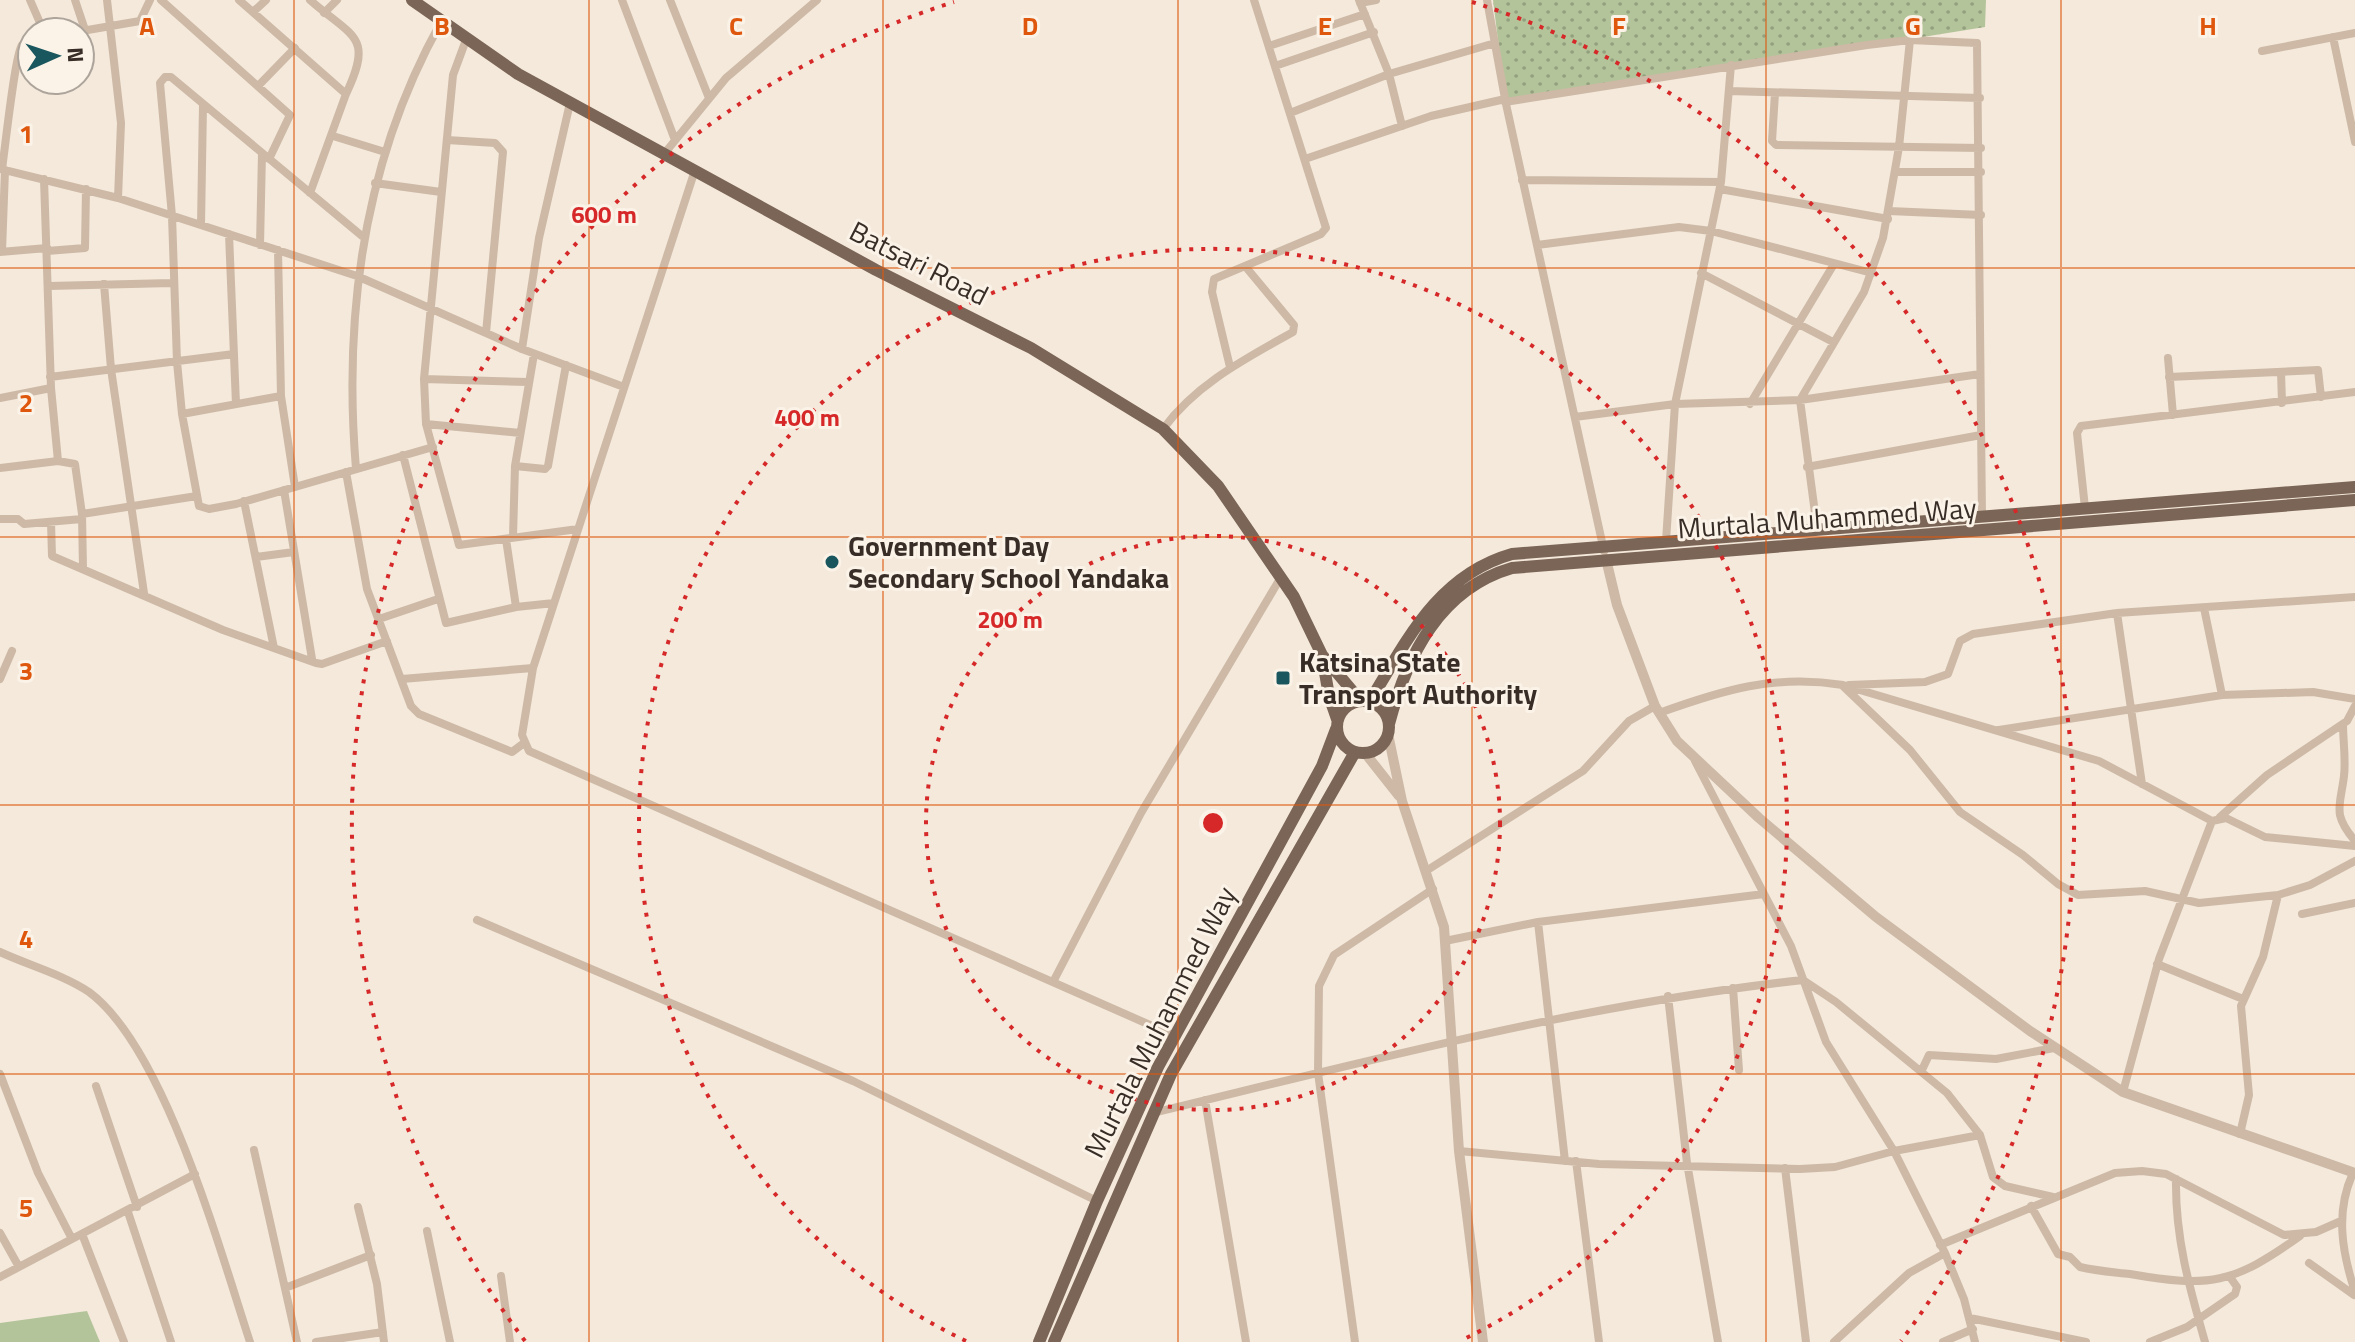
<svg xmlns="http://www.w3.org/2000/svg" width="2355" height="1342" viewBox="0 0 2355 1342" font-family="'Titillium Web',sans-serif">
<style>
.grass{fill:#b4c49a}
.park{fill:url(#park-dots)}
.lines{fill:none;stroke-linecap:round;stroke-linejoin:round}
.minor{stroke:#cdb9a6;stroke-width:8}
.tertiary{stroke:#cdb9a6;stroke-width:10}
.primary{stroke:#7b6557;stroke-width:12}
.grid{fill:none;stroke:#df570d;stroke-width:2;stroke-opacity:0.55}
.ring{fill:none;stroke:#d62828;stroke-width:4;stroke-dasharray:4 8}
.poi-dot{fill:#1a565d;stroke:#fbf3e8;stroke-width:3}
.labels{text-anchor:middle;stroke-width:6;stroke-linejoin:round;paint-order:stroke}
.street-label{font-size:28px;fill:#382e27;stroke:#fbf3e8}
.poi-label{font-size:28px;font-weight:bold;fill:#382e27;stroke:#fbf3e8;text-anchor:start}
.grid-label{font-size:26px;text-anchor:middle;font-weight:bold;fill:#df570d;stroke:#fbf3e8;stroke-width:6;stroke-linejoin:round;paint-order:stroke}
.centre{fill:#d62828;stroke:#fbf3e8;stroke-width:4}
.ring-label{font-size:24px;text-anchor:middle;font-weight:bold;fill:#d62828;stroke:#fbf3e8;stroke-width:6;stroke-linejoin:round;paint-order:stroke}
</style>
<defs>
<pattern id="park-dots" width="8" height="8" patternUnits="userSpaceOnUse" patternTransform="scale(2)"><rect width="8" height="8" fill="#b4c49a"/><path d="M2 2h.1M6 6h.1" fill="none" stroke="#93a07e" stroke-width="1.8" stroke-linecap="round"/></pattern>
</defs>
<rect width="100%" height="100%" fill="#f4e9db"/>
<path class="grass" d="M 87,1311 L 100,1342 L 0,1342 L 0,1323 Z"/>
<path class="park" d="M 1493,0 L 1986,0 L 1985,27 L 1506,104 Z"/>
<g class="lines">
<path class="minor" d="M 30,0 L 44,32
M 75,0 L 85,30
M 107,0 L 121,123 L 118,198
M 161,0 L 290,115 L 269,159
M 239,0 L 346,94 L 310,193
M 310,0 C 353,38 374,35 346,94
M 622,0 L 675,140
M 670,0 L 709,98
M 1359,0 L 1389,74 L 1402,126
M 1487,0 L 1506,104 L 1604,551
M 1360,3 L 1376,0
M 253,12 L 266,0
M 324,13 L 337,0
M 76,32 L 140,21 L 150,0
M 2333,37 L 2355,142
M 466,40 L 453,75 L 424,379 L 426,424 L 459,545 L 578,529
M 1269,46 L 1365,14
M 2262,51 L 2355,33
M 1275,66 L 1374,32
M 258,86 L 295,48
M 1729,91 L 1980,98
M 1775,93 L 1772,141 L 1776,145 L 1981,148
M 1505,102 L 1867,45 L 1910,40 L 1977,43 L 1982,517
M 1290,113 L 1389,74 L 1495,43
M 333,136 L 385,152
M 447,140 L 495,143 L 503,152 L 486,333
M 664,154 L 726,78 L 817,0
M 1305,159 L 1431,116 L 1505,99
M 0,169 L 118,198 L 357,276 L 522,349 L 624,387
M 2,169 C 5,149 15,54 22,45 L 32,42
M 695,170 L 533,668 L 522,735 L 529,751 L 1175,1036
M 1896,172 L 1981,172
M 44,179 L 51,388 L 58,461
M 1522,180 L 1721,182
M 375,183 L 441,192
M 1720,189 L 1888,219
M 1889,211 L 1981,215
M 201,225 L 203,105
M 229,234 L 236,404
M 362,236 L 171,77 L 165,77 L 160,83 L 172,216 L 177,362 L 182,414 L 199,506 L 209,509 L 236,504 L 433,447
M 260,245 L 262,153
M 1537,245 L 1679,227 L 1711,231 L 1872,273
M 278,250 L 281,396 L 295,487
M 2,251 L 5,170
M 47,251 L 85,248 L 86,189
M 0,252 L 47,248
M 1701,273 L 1833,342
M 104,284 L 111,369 L 144,593
M 49,286 L 172,283
M 522,349 L 539,238 L 570,103
M 2168,358 L 2173,415
M 1230,367 L 1212,292 L 1214,279 L 1321,234 L 1326,228 L 1254,0
M 2281,372 L 2282,403
M 50,377 L 234,354
M 2169,377 L 2318,370 L 2321,397
M 424,379 L 528,382
M 0,398 L 51,388
M 1750,404 L 1834,264
M 182,414 L 281,396
M 1575,417 L 1675,404 L 1800,400 L 1980,374
M 426,424 L 520,433
M 1163,429 C 1196,384 1245,359 1293,332 L 1294,325 L 1245,266
M 403,455 L 446,623 L 516,607 L 554,603
M 515,466 L 545,469 L 548,466 L 566,365
M 1807,467 L 1981,435
M 0,468 L 58,461 L 75,464 L 82,514 L 83,569
M 356,469 C 343,313 364,160 441,22
M 346,472 L 367,589 L 411,706 L 419,714 L 512,752 L 524,743
M 284,490 L 312,659
M 244,501 L 274,648
M 2085,508 L 2077,433 L 2081,426 L 2355,392
M 82,514 L 197,496
M 0,519 L 18,519 L 24,524 L 82,519
M 51,522 L 52,556 L 223,630 L 316,663 L 322,664 L 387,641
M 1817,528 L 1800,400 L 1864,292 L 1883,238 L 1899,147 L 1910,40
M 513,537 L 515,466 L 534,354
M 506,539 L 516,607
M 1666,541 L 1675,404 L 1721,182 L 1731,65
M 256,557 L 294,552
M 2204,608 L 2222,695
M 2117,613 L 2142,784
M 379,619 L 438,599
M 0,679 L 12,651
M 402,679 L 533,668
M 1849,685 L 1925,682 L 1948,674 L 1960,641 L 1973,634 L 2117,613 L 2355,597
M 1843,686 L 1910,750 L 1960,812 L 2023,855 L 2058,884 L 2078,895 L 2145,891 L 2199,903 L 2278,895 L 2310,885 L 2355,861
M 1659,713 C 1723,690 1774,674 1843,685 L 2099,761 L 2212,821 L 2226,818 L 2265,837 L 2355,846
M 2343,724 C 2343,741 2346,759 2344,776 C 2340,808 2332,813 2355,841
M 1999,730 L 2222,695 L 2313,692 L 2355,699
M 1695,761 L 1791,946 L 1826,1042 L 1894,1151 L 1945,1253 L 1964,1299 L 1975,1342
M 2220,817 L 2267,775 L 2347,721 L 2355,706
M 1426,871 L 1583,771 L 1629,721 L 1655,706
M 2302,914 L 2355,903
M 477,920 L 853,1081 L 1097,1201
M 1538,922 L 1565,1161
M 1445,941 L 1538,922 L 1764,894
M 0,952 C 28,965 64,975 89,992 C 165,1048 220,1251 250,1342
M 2157,964 L 2243,999
M 1053,982 L 1141,813 L 1281,577
M 1733,988 L 1739,1070
M 1668,996 L 1687,1163 L 1718,1342
M 1921,1072 L 1929,1055 L 1996,1059 L 2054,1048
M 0,1074 L 38,1173 L 72,1239
M 96,1086 L 137,1207
M 2123,1092 L 2159,959 L 2212,821
M 1205,1100 L 1246,1342
M 1153,1113 C 1368,1061 1583,1004 1803,980 L 1836,1002 L 1947,1093 L 1980,1135 L 1993,1177 L 2005,1186 L 2053,1197
M 2240,1134 L 2249,1095 L 2241,1006 L 2263,957 L 2278,895
M 254,1150 L 297,1342
M 1459,1151 L 1599,1164 L 1800,1169 L 1835,1167 L 1894,1151 L 1980,1135
M 1576,1161 L 1599,1342
M 1785,1168 L 1806,1342
M 2353,1173 C 2335,1212 2342,1252 2355,1292
M 2176,1179 C 2175,1237 2189,1286 2205,1342
M 2031,1206 L 2058,1254 L 2070,1257 L 2080,1267 C 2096,1271 2113,1272 2130,1274 C 2210,1288 2233,1284 2300,1236
M 358,1207 L 377,1284 L 384,1342
M 128,1212 L 171,1342
M 427,1231 L 450,1342
M 0,1233 L 19,1267
M 82,1234 L 124,1342
M 1940,1245 L 2115,1173 L 2142,1171 L 2166,1174 L 2284,1235 L 2316,1232 L 2341,1221
M 2309,1263 L 2354,1295
M 501,1276 L 510,1342
M 0,1277 L 195,1174
M 285,1288 L 371,1255
M 1970,1318 L 2086,1342
M 316,1342 L 383,1332
M 1355,1342 L 1318,1073 L 1319,986 L 1334,955 L 1433,889
M 1834,1342 L 1909,1273 L 1945,1253
M 1943,1342 L 1973,1329
M 2150,1342 L 2187,1327 L 2235,1294 L 2237,1287 L 2230,1277"/>
<path class="tertiary" d="M 1606,559 L 1617,605 L 1655,706 L 1677,741 L 1759,818 L 1876,917 L 2030,1031 L 2123,1092 L 2355,1173
M 1388,734 L 1402,801 L 1444,927 L 1459,1151 L 1483,1342
M 1365,753 L 1399,796"/>
<path class="primary" d="M 412,0 L 518,74 L 876,270 L 1031,348 L 1163,429 L 1218,486 L 1294,597 L 1322,655 L 1360,700
M 1322,655 L 1329,696 L 1337,719
M1337 727a26 26 0 1 1 52 0a26 26 0 1 1-52 0Z
M 1370,701 C 1407,640 1438,575 1512,554 L 2355,487
M 1389,724 C 1407,655 1440,589 1512,568 L 2355,500
M 1039,1342 L 1097,1201 L 1158,1067 L 1322,766 L 1336,729
M 1054,1342 L 1171,1074 L 1355,752"/>
</g>
<path class="grid" d="M 294,0 L 294,1342M 589,0 L 589,1342M 883,0 L 883,1342M 1178,0 L 1178,1342M 1472,0 L 1472,1342M 1766,0 L 1766,1342M 2061,0 L 2061,1342M 0,268 L 2355,268M 0,537 L 2355,537M 0,805 L 2355,805M 0,1074 L 2355,1074"/>
<g class="ring">
<circle cx="1213" cy="823" r="287"/>
<path d="M966 1341A574 574 0 1 1 1460 1341"/>
<path d="M525 1341A861 861 0 0 1 954 2M1472 2A861 861 0 0 1 1901 1341"/>
</g>
<g class="poi-dot">
<circle cx="832" cy="562" r="8"/>
<rect x="1275" y="670" width="16" height="16" rx="4"/>
</g>
<g class="labels">
<g class="street-label">
<text transform="translate(919 263) rotate(27)" y="10">Batsari Road</text>
<text transform="translate(1827 518) rotate(-4)" y="10">Murtala Muhammed Way</text>
<text transform="translate(1160 1022) rotate(-63)" y="10">Murtala Muhammed Way</text>
</g>
<g class="poi-label">
<text x="848" y="556">Government Day<tspan x="848" dy="32">Secondary School Yandaka</tspan></text>
<text x="1299" y="672">Katsina State<tspan x="1299" dy="32">Transport Authority</tspan></text>
</g>
</g>
<g class="grid-label">
<text x="147" y="35">A</text>
<text x="442" y="35">B</text>
<text x="736" y="35">C</text>
<text x="1030" y="35">D</text>
<text x="1325" y="35">E</text>
<text x="1619" y="35">F</text>
<text x="1913" y="35">G</text>
<text x="2208" y="35">H</text>
<text x="26" y="143">1</text>
<text x="26" y="412">2</text>
<text x="26" y="680">3</text>
<text x="26" y="948">4</text>
<text x="26" y="1217">5</text>
</g>
<circle cx="1213" cy="823" r="12" class="centre"/>
<g class="ring-label">
<text x="604" y="223">600 m</text>
<text x="807" y="426">400 m</text>
<text x="1010" y="628">200 m</text>
</g>
<g transform="translate(56 56) rotate(87)"><circle r="38" fill="#fbf3e8" stroke="#ada49b" stroke-width="2"/>
<path d="M0-6L14 30L0 20L-14 30Z" fill="#1a565d"/>
<text y="-12" font-size="22" font-weight="bold" text-anchor="middle" fill="#382e27">N</text>
</g>
</svg>
